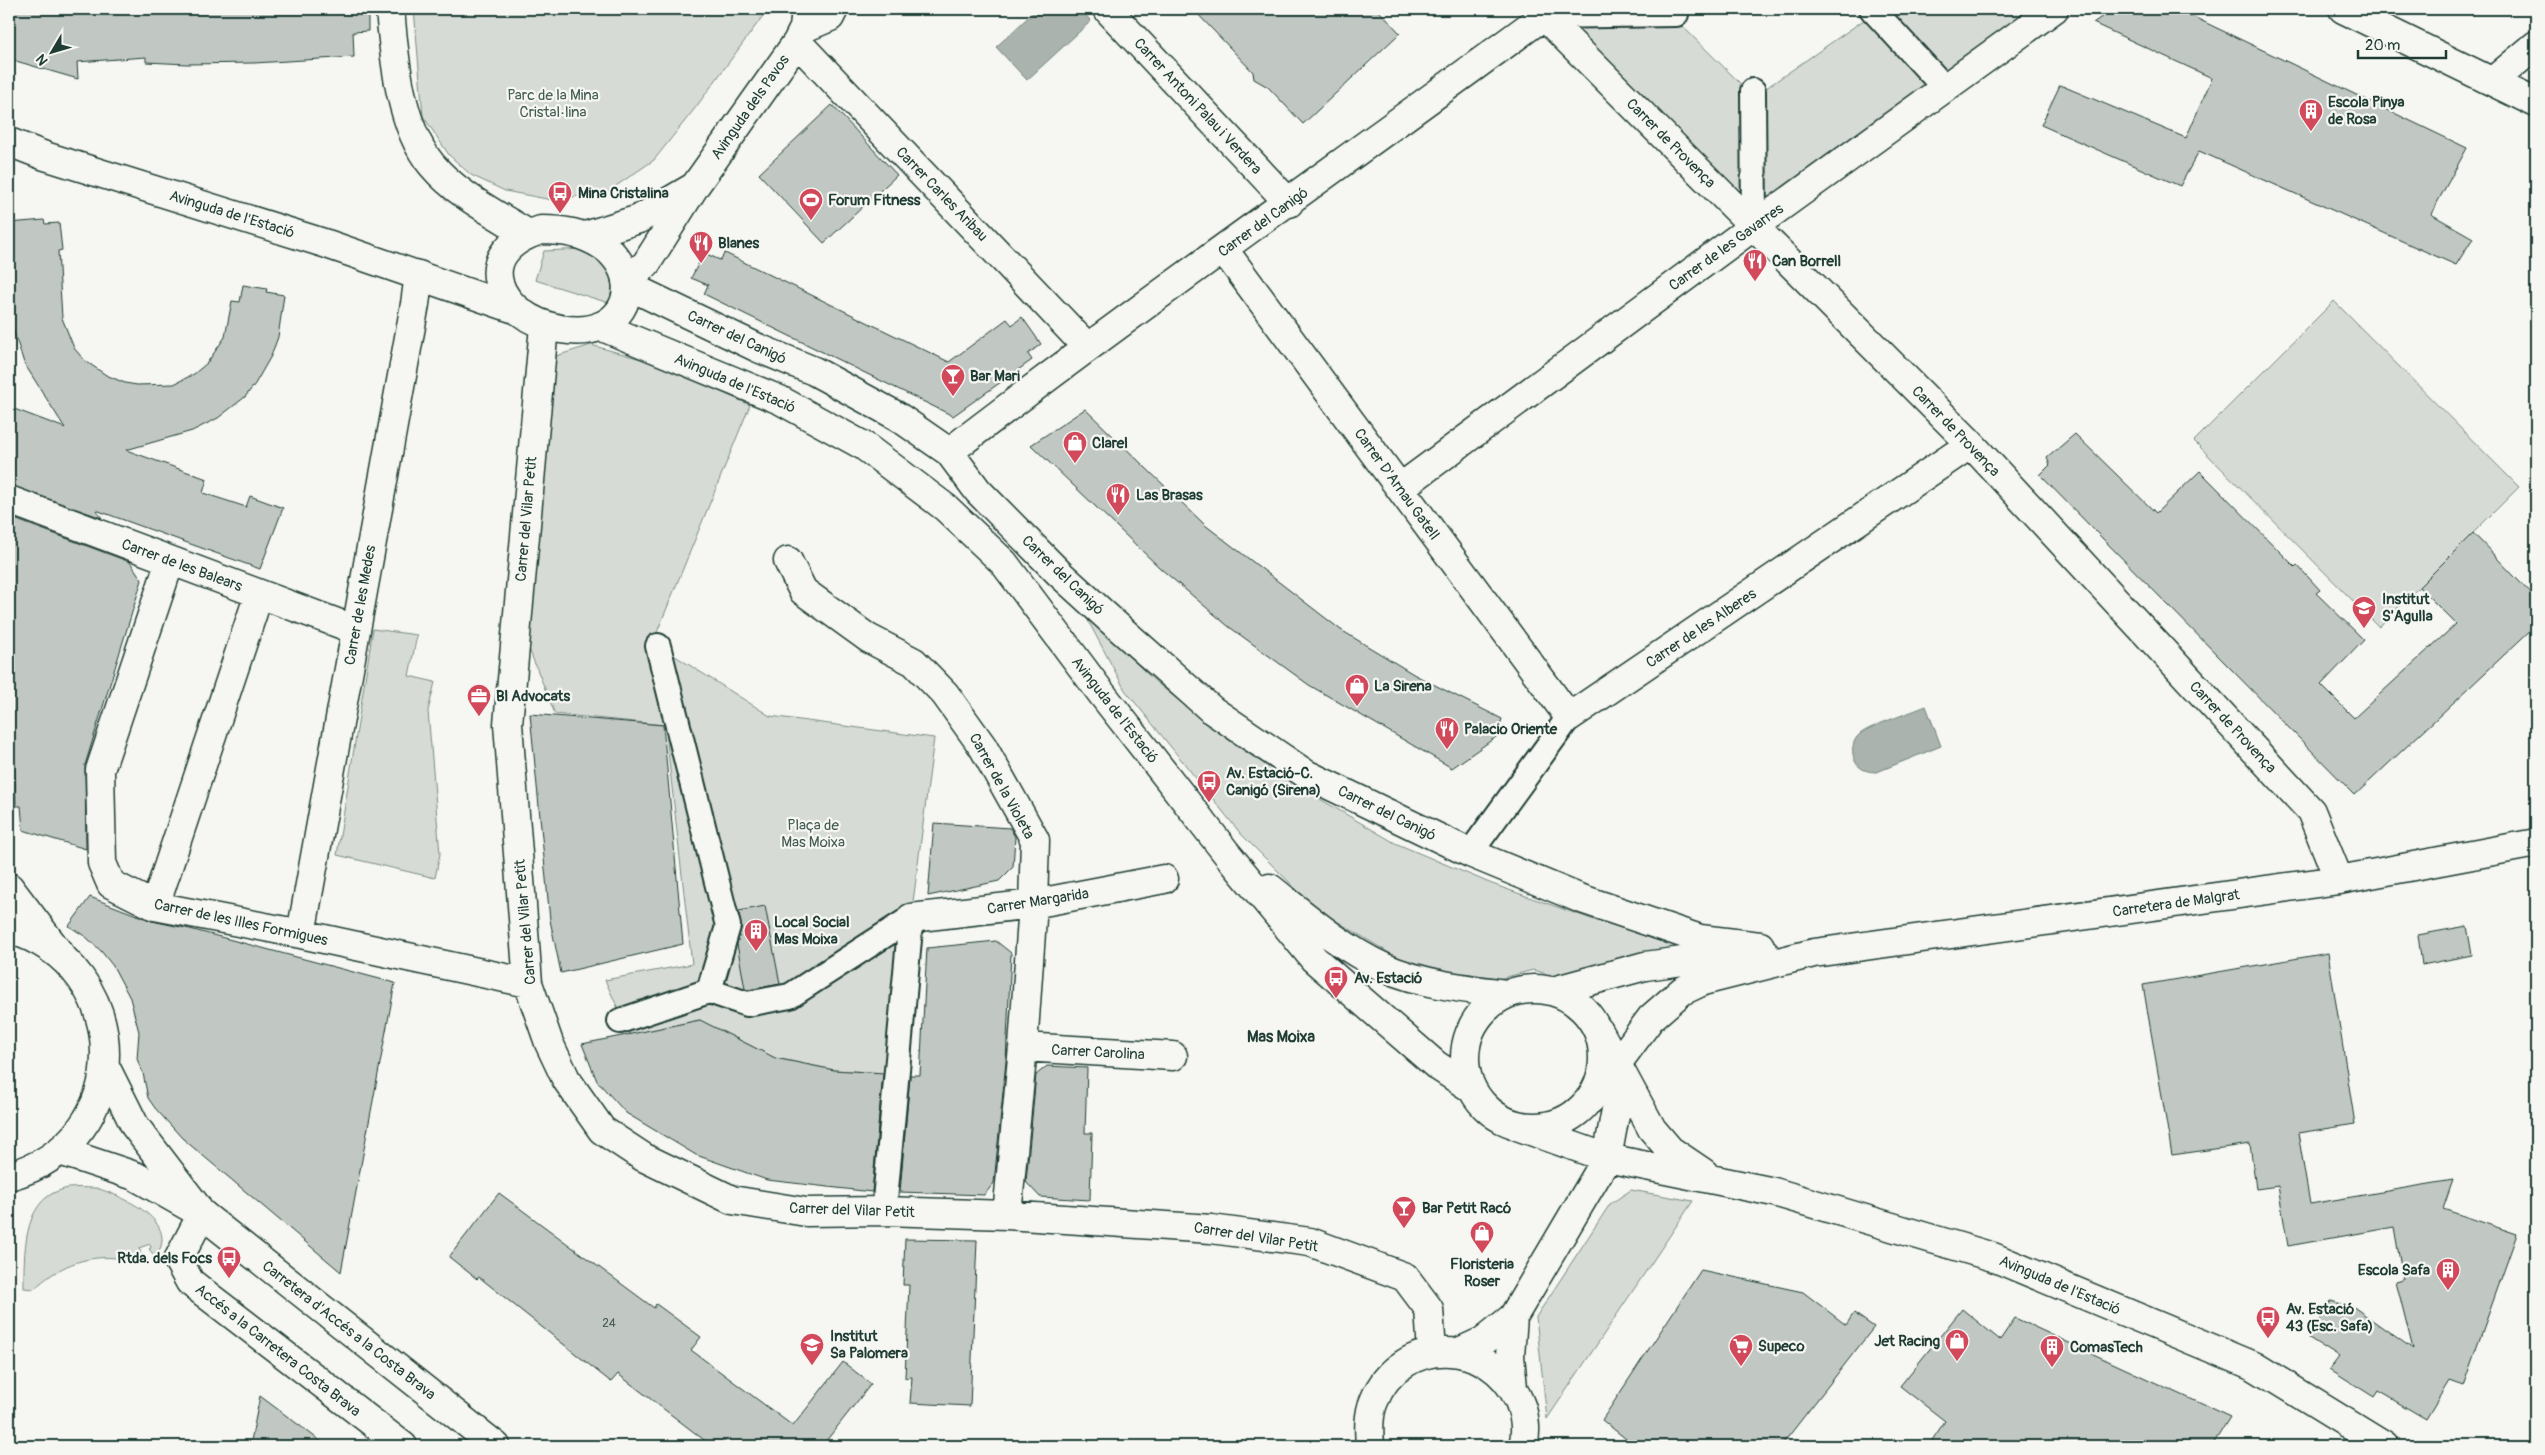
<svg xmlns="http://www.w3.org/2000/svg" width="2545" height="1455" viewBox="0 0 2545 1455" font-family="Pangolin,sans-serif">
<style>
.green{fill:#d6dbd6;stroke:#7a8c85}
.water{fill:#aab3ae;stroke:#72847d}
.building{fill:#c1c8c3;stroke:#1f3d34}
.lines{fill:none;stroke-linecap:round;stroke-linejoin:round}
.pedestrian-casing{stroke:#1f3d34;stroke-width:28}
.minor-casing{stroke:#1f3d34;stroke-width:31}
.tertiary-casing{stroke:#1f3d34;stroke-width:31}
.secondary-casing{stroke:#1f3d34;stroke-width:31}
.pedestrian{stroke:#f6f6f2;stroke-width:24}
.minor{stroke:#f6f6f2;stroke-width:28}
.tertiary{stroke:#f6f6f2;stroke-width:28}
.secondary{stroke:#f6f6f2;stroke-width:28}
.labels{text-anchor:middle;stroke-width:4.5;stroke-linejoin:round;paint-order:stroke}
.number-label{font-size:12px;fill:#486058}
.park-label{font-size:15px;fill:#445d54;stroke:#f6f6f2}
.poi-label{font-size:15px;font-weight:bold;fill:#1f3d34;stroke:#f6f6f2;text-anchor:start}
.street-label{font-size:15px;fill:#1f3d34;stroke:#f6f6f2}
.neighbourhood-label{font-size:16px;font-weight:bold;fill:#1f3d34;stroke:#f6f6f2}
</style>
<rect width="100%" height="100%" fill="#f6f6f2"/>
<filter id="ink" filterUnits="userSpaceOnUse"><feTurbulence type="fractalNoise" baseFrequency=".02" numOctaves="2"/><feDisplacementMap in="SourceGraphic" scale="10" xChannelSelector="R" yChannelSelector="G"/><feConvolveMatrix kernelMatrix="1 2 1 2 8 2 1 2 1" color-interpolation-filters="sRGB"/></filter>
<g filter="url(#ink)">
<path class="green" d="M 414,9 L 768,9 L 696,107 L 654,160 L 607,192 L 552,200 L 505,191 L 471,175 L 449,155 L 423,116 Z
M 1880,9 L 2049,9 L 1946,82 Z
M 1871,15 L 1940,87 L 1760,214 L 1759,93 Z
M 1674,18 L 1749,92 L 1750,220 L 1552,19 Z
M 583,249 C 606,265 618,273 609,303 L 535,280 L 544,251 Z
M 2334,301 L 2519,487 L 2379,627 L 2194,441 Z
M 591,345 L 662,365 L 750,405 L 653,642 L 770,716 L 934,738 L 911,918 L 886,1073 L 834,1070 L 775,1058 L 699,1020 L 630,1035 L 605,980 L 692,964 L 665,725 L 555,714 L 525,639 L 556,356 Z
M 1085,615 L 1157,683 L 1235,745 L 1296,785 L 1395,843 L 1492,884 L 1597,921 L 1701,947 L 1563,978 L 1533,970 L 1495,980 L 1449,975 L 1396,957 L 1315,908 L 1241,834 L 1125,690 Z
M 373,629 L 417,635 L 409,676 L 435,682 L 428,711 L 440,854 L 435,878 L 337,855 Z
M 96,1188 C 119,1195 173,1217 160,1249 L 153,1254 L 149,1249 L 151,1248 L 150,1244 L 139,1248 L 143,1260 C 133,1264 126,1259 116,1258 C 84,1255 57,1267 34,1289 L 24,1288 C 24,1257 22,1201 61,1190 C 71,1186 85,1188 96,1188 Z
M 1631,1190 L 1693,1201 L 1547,1419 L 1536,1317 L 1610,1204 Z"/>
<path class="water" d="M 1037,9 L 1080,9 L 1091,21 L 1027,80 L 996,47 Z
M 1926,706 L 1941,746 L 1877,772 C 1868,772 1861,770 1856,763 C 1851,754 1851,741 1860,734 C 1871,725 1910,713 1926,706 Z"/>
<path class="building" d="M 9,9 L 368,9 L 368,31 L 353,32 L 354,57 L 254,63 L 187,64 L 146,62 L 146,57 L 77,62 L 78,79 L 9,59 Z
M 1193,9 L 1377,9 L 1400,33 L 1303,124 L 1268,87 L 1254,79 L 1253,72 Z
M 2113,9 L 2177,9 L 2467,148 L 2431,214 L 2473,238 L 2456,265 L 2199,151 L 2180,186 L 2041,125 L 2060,85 L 2186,138 L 2212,78 L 2093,23 Z
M 832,105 L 897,175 L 824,243 L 759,174 Z
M 44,220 L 45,224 L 59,223 L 62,250 L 58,251 L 62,318 L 74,348 L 84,360 L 106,375 L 125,383 L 137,385 L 174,384 L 194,374 L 207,363 L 225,337 L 232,301 L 240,302 L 243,285 L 267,289 L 266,292 L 284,295 L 278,337 L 271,356 L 255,384 L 245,397 L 218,418 L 192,431 L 126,450 L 207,479 L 203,493 L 246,507 L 250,496 L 283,508 L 260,569 L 96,510 L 102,518 L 9,485 L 9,407 L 65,428 L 24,363 L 11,323 L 9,223 Z
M 704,253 L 720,260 L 725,253 L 949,362 L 1007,319 L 1012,325 L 1022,317 L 1041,344 L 1028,354 L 1032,360 L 953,416 L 704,294 L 708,285 L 691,278 Z
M 1085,409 L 1205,525 L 1341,630 L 1415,675 L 1502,719 L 1496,737 L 1452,768 L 1309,685 L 1228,626 L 1160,568 L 1031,445 Z
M 2075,434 L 2156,513 L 2200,471 L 2295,567 L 2297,565 L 2320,590 L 2316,593 L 2364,640 L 2321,685 L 2354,718 L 2456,624 L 2419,587 L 2473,533 L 2536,599 L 2536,625 L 2355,795 L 2040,475 L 2050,465 L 2047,458 Z
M 9,517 L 130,562 L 142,580 L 85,765 L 86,849 L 23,830 L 21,806 L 16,806 L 9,643 Z
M 530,714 L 663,725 L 683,944 L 561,973 L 550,920 Z
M 934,823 L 1010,828 L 1015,837 L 1013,867 L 999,881 L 928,896 Z
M 90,897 L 152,921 L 190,929 L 395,983 L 341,1272 L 182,1138 L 155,1108 L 148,1098 L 143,1073 L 137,1059 L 139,1032 L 130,998 L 113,966 L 101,951 L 86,937 L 69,926 Z
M 765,906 L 780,984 L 748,990 L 745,989 L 737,944 L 741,929 L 739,911 Z
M 2467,926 L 2472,955 L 2422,965 L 2418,935 Z
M 996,941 L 1011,953 L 1006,1061 L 994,1183 L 984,1195 L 900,1192 L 910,1075 L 920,1075 L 927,948 Z
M 2328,953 L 2355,1124 L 2298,1133 L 2310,1204 L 2453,1180 L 2443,1209 L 2517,1234 L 2463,1386 L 2449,1381 L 2426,1419 L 2378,1391 L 2374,1397 L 2330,1369 L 2339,1357 L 2309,1338 L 2331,1301 L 2355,1308 L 2413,1349 L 2396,1281 L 2403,1279 L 2394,1227 L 2288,1246 L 2278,1186 L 2256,1189 L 2250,1144 L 2172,1155 L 2143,985 Z
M 700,1020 L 775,1058 L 834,1070 L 883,1073 L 872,1192 L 767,1180 L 696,1155 L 626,1113 L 597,1081 L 582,1044 Z
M 1047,1066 L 1087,1068 L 1085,1133 L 1092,1133 L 1090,1200 L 1040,1197 L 1026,1182 L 1036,1075 Z
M 499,1193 L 654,1308 L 656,1304 L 701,1337 L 691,1350 L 793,1426 L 843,1362 L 871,1384 L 822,1446 L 712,1446 L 618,1374 L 611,1382 L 479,1277 L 477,1279 L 449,1257 Z
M 905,1239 L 977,1240 L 970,1406 L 910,1403 L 912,1377 L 905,1378 L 909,1285 L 903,1285 Z
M 1701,1270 L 1803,1292 L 1846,1325 L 1854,1313 L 1874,1327 L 1781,1446 L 1635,1446 L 1602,1420 Z
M 1962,1309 L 2000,1340 L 2015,1318 L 2230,1417 L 2212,1446 L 1928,1446 L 1945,1421 L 1900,1386 Z
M 260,1396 L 327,1446 L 250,1446 Z"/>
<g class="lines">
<defs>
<path id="pedestrian" d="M 1872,9 L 1944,87
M 1543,16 L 1676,14
M 1753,91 L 1754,226
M 658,646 L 728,926 L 709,991
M 1470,853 L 1569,717
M 620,1021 L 709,991 L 747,1004 L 790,996 L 911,918
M 884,1211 L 911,918"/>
<path id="minor" d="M 390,9 C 394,57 400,127 432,165 C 457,195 496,214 528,234
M 1107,9 L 1289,203
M 1537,9 L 1971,444 L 2311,811 L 2339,880
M 2343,9 L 2536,103
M 804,28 L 830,17 L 834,9
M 797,42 L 1087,347
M 2493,81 L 2536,45
M 585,236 L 639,219 L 692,188
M 1224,250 L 1569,717 L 1971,444
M 626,280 L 646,264 L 695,186 L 797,42 L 804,28 L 806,9
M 627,285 L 758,348 L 814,371 L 897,416 L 949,452 L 978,491 L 1060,574 L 1116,625 L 1212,710 L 1306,774 L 1470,853 L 1579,898 L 1700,939 L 1760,946
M 544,326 L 508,724 L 528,983 L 549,1043 L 566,1079 L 602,1130 L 643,1157 L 732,1200 L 806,1212 L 884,1211 L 1007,1215 L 1211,1229 L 1310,1242 L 1405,1277 L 1429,1309 L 1432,1352
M 949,452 C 1147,300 1352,157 1553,9
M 1400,488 L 1754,226 L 2054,9
M 9,500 L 356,630
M 170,561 L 100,770 L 102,863 L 111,884 L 155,906 L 301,934 L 528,983
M 788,561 L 803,591 L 868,638 L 914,662 L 945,694 L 983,747 L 1035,840 L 1033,904 L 1023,1047 L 1007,1215
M 155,906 L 259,594
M 911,918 L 1033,904 L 1164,879
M 301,934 L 415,304 L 419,275
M 1599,1031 L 1652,1129 L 1670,1150 L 1704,1173
M 1023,1047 L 1173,1056
M 1517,1126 L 1607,1158 L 1774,1192 L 1993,1257 L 2254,1366 L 2384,1446
M 202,1214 L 178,1260 L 190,1282 L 403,1446
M 1513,1317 L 1607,1158 L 1617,1104 L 1616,1063
M 1459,1352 L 1483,1341 L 1513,1317 L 1510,1356 L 1513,1388
M 1370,1446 C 1369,1431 1368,1415 1374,1401 C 1401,1334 1491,1337 1519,1401 C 1525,1414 1527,1432 1523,1446"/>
<path id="tertiary" d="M 9,142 L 45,156 L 327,244 L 512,308
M 541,230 C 564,230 583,233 603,246 C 633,267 637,309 601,326 C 588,332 573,331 560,329 C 496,317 468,252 541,230 Z
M 600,326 L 780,400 L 864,446 L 946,508 L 1004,563 L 1102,694 L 1228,855 L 1314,959 L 1436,1065 L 1471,1088
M 9,887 L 63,958
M 1270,888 C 1305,916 1342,948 1383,967 C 1422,984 1466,989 1507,994
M1465 1058a69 69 0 1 1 138 0a69 69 0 1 1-138 0Z
M 1553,991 L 1645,966 L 1728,955 L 1765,954
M 1590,1100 L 1651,1018 L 1682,991 L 1703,981 L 1814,953 L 2339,880 L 2536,843"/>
<path id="secondary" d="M 9,929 C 136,966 138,1141 9,1176
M 105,1066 L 135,1126 L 197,1207
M 60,1151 L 135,1176 L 202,1214 L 496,1446"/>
</defs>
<use href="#pedestrian" class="pedestrian-casing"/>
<use href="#minor" class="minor-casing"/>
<use href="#tertiary" class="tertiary-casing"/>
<use href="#secondary" class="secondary-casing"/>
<use href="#pedestrian" class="pedestrian"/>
<use href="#minor" class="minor"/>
<use href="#tertiary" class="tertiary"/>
<use href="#secondary" class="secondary"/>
</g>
</g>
<defs>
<symbol id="building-pin" viewBox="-11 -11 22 30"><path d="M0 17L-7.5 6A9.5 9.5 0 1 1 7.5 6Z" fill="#d1495b" stroke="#f6f6f2"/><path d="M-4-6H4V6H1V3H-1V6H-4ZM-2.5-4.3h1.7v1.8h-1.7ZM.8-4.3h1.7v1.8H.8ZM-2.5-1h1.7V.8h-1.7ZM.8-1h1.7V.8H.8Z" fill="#fff"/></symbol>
<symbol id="bus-pin" viewBox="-11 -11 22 30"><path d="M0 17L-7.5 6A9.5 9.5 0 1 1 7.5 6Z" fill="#d1495b" stroke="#f6f6f2"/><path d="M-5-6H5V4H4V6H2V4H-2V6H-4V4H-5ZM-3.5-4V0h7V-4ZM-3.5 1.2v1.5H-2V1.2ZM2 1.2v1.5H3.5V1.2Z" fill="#fff"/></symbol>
<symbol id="stadium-pin" viewBox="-11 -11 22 30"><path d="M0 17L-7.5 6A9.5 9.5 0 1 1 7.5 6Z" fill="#d1495b" stroke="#f6f6f2"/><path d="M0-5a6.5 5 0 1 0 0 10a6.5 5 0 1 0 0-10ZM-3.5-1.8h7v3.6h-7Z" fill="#fff"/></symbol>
<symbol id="restaurant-pin" viewBox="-11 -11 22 30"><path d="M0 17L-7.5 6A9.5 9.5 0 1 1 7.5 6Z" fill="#d1495b" stroke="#f6f6f2"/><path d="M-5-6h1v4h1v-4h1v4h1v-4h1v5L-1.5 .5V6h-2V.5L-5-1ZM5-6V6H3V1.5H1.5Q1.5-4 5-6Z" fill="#fff"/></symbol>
<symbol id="bar-pin" viewBox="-11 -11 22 30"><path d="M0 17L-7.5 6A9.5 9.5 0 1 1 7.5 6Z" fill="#d1495b" stroke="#f6f6f2"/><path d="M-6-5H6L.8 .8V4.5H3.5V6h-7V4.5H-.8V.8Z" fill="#fff"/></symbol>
<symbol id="shop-pin" viewBox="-11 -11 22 30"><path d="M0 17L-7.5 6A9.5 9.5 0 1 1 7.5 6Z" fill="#d1495b" stroke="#f6f6f2"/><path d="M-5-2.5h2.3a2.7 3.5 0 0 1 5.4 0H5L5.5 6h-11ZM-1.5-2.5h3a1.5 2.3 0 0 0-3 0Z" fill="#fff"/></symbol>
<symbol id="school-pin" viewBox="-11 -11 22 30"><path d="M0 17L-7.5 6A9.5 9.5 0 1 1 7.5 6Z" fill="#d1495b" stroke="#f6f6f2"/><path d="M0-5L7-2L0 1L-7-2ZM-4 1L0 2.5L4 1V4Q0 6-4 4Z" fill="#fff"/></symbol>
<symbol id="office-pin" viewBox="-11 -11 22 30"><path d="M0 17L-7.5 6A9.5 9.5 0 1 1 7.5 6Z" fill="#d1495b" stroke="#f6f6f2"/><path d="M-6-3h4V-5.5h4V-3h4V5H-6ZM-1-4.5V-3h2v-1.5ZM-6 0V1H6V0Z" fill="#fff"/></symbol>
<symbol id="supermarket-pin" viewBox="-11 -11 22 30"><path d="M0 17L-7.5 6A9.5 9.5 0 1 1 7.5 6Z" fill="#d1495b" stroke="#f6f6f2"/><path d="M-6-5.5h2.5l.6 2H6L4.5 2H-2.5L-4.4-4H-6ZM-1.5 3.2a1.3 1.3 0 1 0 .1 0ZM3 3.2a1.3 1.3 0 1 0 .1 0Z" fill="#fff"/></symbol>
</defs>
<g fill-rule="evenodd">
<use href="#building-pin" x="2297" y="97" width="28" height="38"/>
<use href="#bus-pin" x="546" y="179" width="28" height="38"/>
<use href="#stadium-pin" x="797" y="186" width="28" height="38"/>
<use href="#restaurant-pin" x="687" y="229" width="28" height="38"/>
<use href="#restaurant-pin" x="1741" y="247" width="28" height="38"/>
<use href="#bar-pin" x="939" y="362" width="28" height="38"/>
<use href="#shop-pin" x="1061" y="429" width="28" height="38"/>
<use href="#restaurant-pin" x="1104" y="481" width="28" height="38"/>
<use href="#school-pin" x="2350" y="594" width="28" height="38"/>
<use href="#shop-pin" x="1343" y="672" width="28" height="38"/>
<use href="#office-pin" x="465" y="682" width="28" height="38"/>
<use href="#restaurant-pin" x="1433" y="715" width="28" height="38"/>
<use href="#bus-pin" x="1195" y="768" width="28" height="38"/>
<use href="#building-pin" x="742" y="917" width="28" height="38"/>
<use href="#bus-pin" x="1322" y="964" width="28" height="38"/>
<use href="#bar-pin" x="1390" y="1194" width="28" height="38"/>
<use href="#shop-pin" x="1468" y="1219" width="28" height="38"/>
<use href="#bus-pin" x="215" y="1244" width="28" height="38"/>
<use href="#building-pin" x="2434" y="1256" width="28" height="38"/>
<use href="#bus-pin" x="2254" y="1304" width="28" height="38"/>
<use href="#shop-pin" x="1943" y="1327" width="28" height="38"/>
<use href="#school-pin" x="798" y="1331" width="28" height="38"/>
<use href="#supermarket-pin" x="1727" y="1332" width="28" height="38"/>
<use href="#building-pin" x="2038" y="1333" width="28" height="38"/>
</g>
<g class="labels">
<g class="number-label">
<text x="609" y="1327">24</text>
</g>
<g class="park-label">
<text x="553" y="100">Parc de la Mina<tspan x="553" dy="17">Cristal·lina</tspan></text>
<text x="813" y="830">Plaça de<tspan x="813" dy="17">Mas Moixa</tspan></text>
</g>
<g class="poi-label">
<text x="2328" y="107">Escola Pinya<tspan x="2328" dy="17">de Rosa</tspan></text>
<text x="578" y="198">Mina Cristalina</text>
<text x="828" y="205">Forum Fitness</text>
<text x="718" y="248">Blanes</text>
<text x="1772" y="266">Can Borrell</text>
<text x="970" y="381">Bar Mari</text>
<text x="1092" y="448">Clarel</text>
<text x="1136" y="500">Las Brasas</text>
<text x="2382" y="604">Institut<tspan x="2382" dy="17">S'Agulla</tspan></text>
<text x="1374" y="691">La Sirena</text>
<text x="496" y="701">Bl Advocats</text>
<text x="1464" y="734">Palacio Oriente</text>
<text x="1226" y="778">Av. Estació-C.<tspan x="1226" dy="17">Canigó (Sirena)</tspan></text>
<text x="774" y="927">Local Social<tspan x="774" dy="17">Mas Moixa</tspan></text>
<text x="1354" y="983">Av. Estació</text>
<text x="1422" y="1213">Bar Petit Racó</text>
<text x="212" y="1263" text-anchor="end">Rtda. dels Focs</text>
<text x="1482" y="1269" text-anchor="middle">Floristeria<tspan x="1482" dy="17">Roser</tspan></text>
<text x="2430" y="1275" text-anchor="end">Escola Safa</text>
<text x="2286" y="1314">Av. Estació<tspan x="2286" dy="17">43 (Esc. Safa)</tspan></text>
<text x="830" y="1341">Institut<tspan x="830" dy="17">Sa Palomera</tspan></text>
<text x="1940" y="1346" text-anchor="end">Jet Racing</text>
<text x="1758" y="1351">Supeco</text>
<text x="2070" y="1352">ComasTech</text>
</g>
<g class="street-label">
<text transform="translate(1198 106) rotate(47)" y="5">Carrer Antoni Palau i Verdera</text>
<text transform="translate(750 107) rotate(-55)" y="5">Avinguda dels Pavos</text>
<text transform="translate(1671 143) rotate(45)" y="5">Carrer de Provença</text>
<text transform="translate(942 194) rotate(46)" y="5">Carrer Carles Aribau</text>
<text transform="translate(232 214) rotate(17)" y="5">Avinguda de l'Estació</text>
<text transform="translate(1263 222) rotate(-36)" y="5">Carrer del Canigó</text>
<text transform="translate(1726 247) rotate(-36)" y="5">Carrer de les Gavarres</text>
<text transform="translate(737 337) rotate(25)" y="5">Carrer del Canigó</text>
<text transform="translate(735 383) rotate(23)" y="5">Avinguda de l'Estació</text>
<text transform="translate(1956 431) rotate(46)" y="5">Carrer de Provença</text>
<text transform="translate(1397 484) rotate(54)" y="5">Carrer D'Arnau Gatell</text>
<text transform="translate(526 519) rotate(-85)" y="5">Carrer del Vilar Petit</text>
<text transform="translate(182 565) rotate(20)" y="5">Carrer de les Balears</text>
<text transform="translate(1063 575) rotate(44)" y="5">Carrer del Canigó</text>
<text transform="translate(360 605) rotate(-80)" y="5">Carrer de les Medes</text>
<text transform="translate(1701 628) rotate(-34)" y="5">Carrer de les Alberes</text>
<text transform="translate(1115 710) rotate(52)" y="5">Avinguda de l'Estació</text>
<text transform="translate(2233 727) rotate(47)" y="5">Carrer de Provença</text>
<text transform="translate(1002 786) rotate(61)" y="5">Carrer de la Violeta</text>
<text transform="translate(1387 813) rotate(26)" y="5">Carrer del Canigó</text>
<text transform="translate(1038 901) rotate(-9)" y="5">Carrer Margarida</text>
<text transform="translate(2176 903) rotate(-8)" y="5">Carretera de Malgrat</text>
<text transform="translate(241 922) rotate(12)" y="5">Carrer de les Illes Formigues</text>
<text transform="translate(525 922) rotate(-95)" y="5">Carrer del Vilar Petit</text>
<text transform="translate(1098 1052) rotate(3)" y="5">Carrer Carolina</text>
<text transform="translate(852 1210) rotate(2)" y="5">Carrer del Vilar Petit</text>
<text transform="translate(1256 1237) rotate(9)" y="5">Carrer del Vilar Petit</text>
<text transform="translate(2060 1285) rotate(23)" y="5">Avinguda de l'Estació</text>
<text transform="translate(349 1330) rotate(38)" y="5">Carretera d'Accés a la Costa Brava</text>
<text transform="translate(278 1350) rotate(38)" y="5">Accés a la Carretera Costa Brava</text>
</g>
<g class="neighbourhood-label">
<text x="1281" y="1042">Mas Moixa</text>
</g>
</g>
<rect width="2545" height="1455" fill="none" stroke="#f6f6f2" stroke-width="30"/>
<rect x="15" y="15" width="2515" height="1425" fill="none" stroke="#1f3d34" stroke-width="2" filter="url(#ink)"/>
<g transform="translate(52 52) rotate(232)" stroke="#f6f6f2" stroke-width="4" paint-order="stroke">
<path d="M0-4L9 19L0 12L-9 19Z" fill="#1f3d34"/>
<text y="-8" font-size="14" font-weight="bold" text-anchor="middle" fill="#1f3d34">N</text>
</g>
<path d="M2358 50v8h88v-8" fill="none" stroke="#1f3d34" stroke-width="2.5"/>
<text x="2365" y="50" font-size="15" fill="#1f3d34" stroke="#f6f6f2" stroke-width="4" paint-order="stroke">20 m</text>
</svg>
